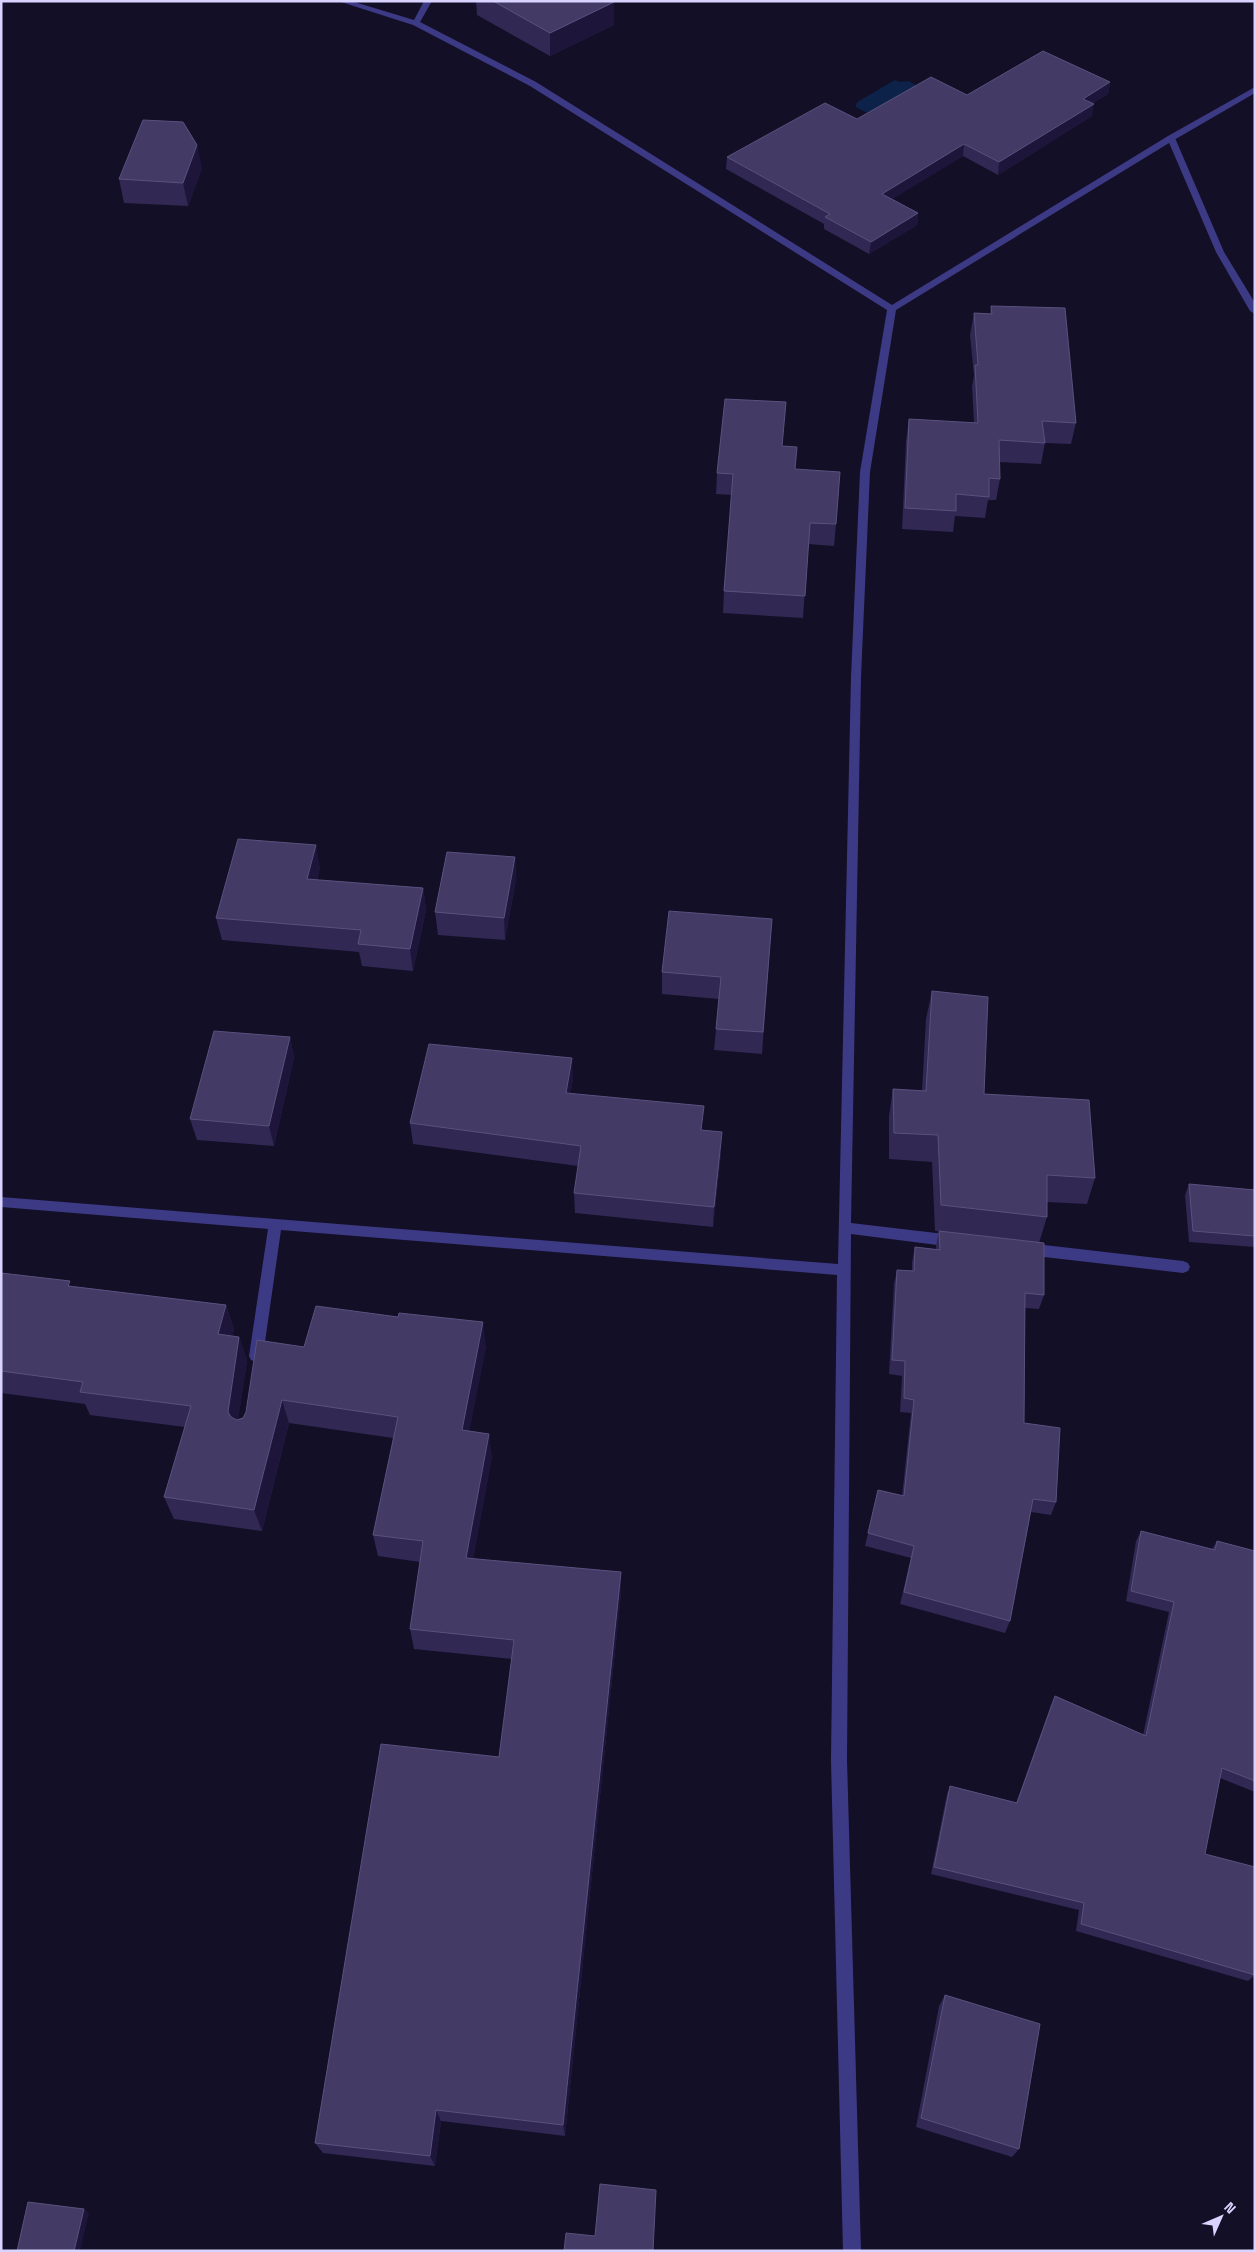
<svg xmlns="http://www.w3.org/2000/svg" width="1256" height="2252" viewBox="0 0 1256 2252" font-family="'Space Grotesk',sans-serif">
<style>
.water{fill:#0c2248}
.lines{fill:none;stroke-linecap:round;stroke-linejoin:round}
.lane{fill:#3d3a85;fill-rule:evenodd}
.street{fill:#3d3a85;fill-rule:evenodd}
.wall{fill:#312854}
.shaded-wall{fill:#1d163a}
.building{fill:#433a66;stroke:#5a527e}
</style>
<rect width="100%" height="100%" fill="#130f26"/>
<path class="water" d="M 895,80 L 900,82 L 909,81 L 917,86 L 869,114 L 856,107 L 856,104 L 859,101 Z"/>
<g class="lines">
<path class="lane" d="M 1171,135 L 1175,138 L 1224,252 L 1255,303 L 1255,314 L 1250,311 L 1216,252 L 1167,138 Z"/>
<path class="street" d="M 338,1 L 351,1 L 414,20 L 424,1 L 432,1 L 420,22 L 536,82 L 892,305 L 1168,136 L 1255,87 L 1255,93 L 1174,140 L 896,310 L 870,472 L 861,677 L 851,1223 L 953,1235 L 958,1237 L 959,1241 L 958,1245 L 953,1247 L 851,1234 L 847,1760 L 861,2251 L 843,2251 L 831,1760 L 837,1275 L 281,1230 L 263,1356 L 261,1360 L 256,1362 L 251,1360 L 249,1356 L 268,1229 L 1,1207 L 1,1197 L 838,1264 L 851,677 L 860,472 L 887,310 L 530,86 L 413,25 Z
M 1027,1243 L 1183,1261 L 1188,1263 L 1190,1267 L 1188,1271 L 1183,1273 L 1027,1255 L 1022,1253 L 1020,1249 L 1022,1245 Z"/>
</g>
<path class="wall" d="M 476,1 L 613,1 L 614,25 L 550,56 L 477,15 Z
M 1110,82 L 1108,94 L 1093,103 L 1092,116 L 998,175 L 963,156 L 892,199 L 918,213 L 917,225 L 869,254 L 824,229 L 824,224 L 726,169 L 727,157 L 857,119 L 967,95 Z
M 202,168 L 188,206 L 124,203 L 119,179 Z
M 991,306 L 1076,423 L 1071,444 L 1045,443 L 1041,464 L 1000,462 L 1000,479 L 996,500 L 988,500 L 985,518 L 955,516 L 953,532 L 902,529 L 906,441 L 909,419 L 974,423 L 972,386 L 974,376 L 970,335 L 974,313 L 990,314 Z
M 782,446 L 795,469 L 836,524 L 834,546 L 808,544 L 803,618 L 723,613 L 724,591 L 732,495 L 716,494 L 717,473 Z
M 515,857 L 516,879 L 505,940 L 438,935 L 435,912 Z
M 320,867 L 317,880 L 423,888 L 426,910 L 413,971 L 362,966 L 359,952 L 222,940 L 216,918 Z
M 772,919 L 762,1054 L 714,1050 L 719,999 L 662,994 L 662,972 Z
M 932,991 L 984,1094 L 1095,1178 L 1087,1204 L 1047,1202 L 1047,1217 L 1039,1243 L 1044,1295 L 1039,1309 L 1025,1308 L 1024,1423 L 1056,1502 L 1051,1515 L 1031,1512 L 1010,1621 L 1005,1633 L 900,1604 L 911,1558 L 865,1546 L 878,1490 L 902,1496 L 911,1413 L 900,1412 L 902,1376 L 889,1374 L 894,1284 L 897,1270 L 912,1271 L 912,1262 L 915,1247 L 936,1249 L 936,1246 L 939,1231 L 935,1231 L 932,1162 L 889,1159 L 889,1116 L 893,1089 L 922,1091 L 926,1019 Z
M 290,1037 L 294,1058 L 274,1146 L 197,1140 L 190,1119 Z
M 573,1079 L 570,1094 L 702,1130 L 721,1153 L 713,1227 L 575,1213 L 574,1193 L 578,1166 L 413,1144 L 410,1123 Z
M 1189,1184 L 1255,1190 L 1255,1247 L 1189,1242 L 1185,1195 Z
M 1,1273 L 72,1286 L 226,1305 L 234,1329 L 232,1336 L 239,1337 L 247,1361 L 238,1419 L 243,1418 L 304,1347 L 486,1346 L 469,1431 L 492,1456 L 473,1558 L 621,1593 L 565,2136 L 441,2121 L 435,2166 L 323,2153 L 315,2143 L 499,1757 L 512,1659 L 414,1649 L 410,1629 L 420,1562 L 378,1556 L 373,1535 L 393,1438 L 289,1423 L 262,1531 L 174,1519 L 164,1497 L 185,1427 L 90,1415 L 85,1404 L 1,1393 Z
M 1141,1531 L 1212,1549 L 1217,1541 L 1255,1551 L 1255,1792 L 1220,1778 L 1205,1854 L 1255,1975 L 1248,1981 L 1076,1931 L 1079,1910 L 931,1874 L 947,1794 L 950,1786 L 1016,1803 L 1051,1705 L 1055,1696 L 1143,1735 L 1169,1612 L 1126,1601 L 1136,1541 Z
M 945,1995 L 1019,2149 L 1012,2157 L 916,2127 L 939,2006 Z"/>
<path class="shaded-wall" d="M 614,2 L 614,25 L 550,56 L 550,33 Z
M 1110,82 L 1108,94 L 1080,111 L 1083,99 Z
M 1094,104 L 1092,116 L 998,175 L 999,162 Z
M 964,144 L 963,156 L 881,206 L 882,194 Z
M 197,145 L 202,168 L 188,206 L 183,183 Z
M 918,213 L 917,225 L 869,254 L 871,242 Z
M 316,845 L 320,867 L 311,902 L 307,879 Z
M 515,857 L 516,879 L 505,940 L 504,918 Z
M 423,888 L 426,910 L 413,971 L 410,949 Z
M 290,1037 L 294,1058 L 274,1146 L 269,1126 Z
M 572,1058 L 573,1079 L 567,1114 L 566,1093 Z
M 722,1132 L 721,1153 L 713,1227 L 714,1207 Z
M 226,1305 L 234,1329 L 225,1358 L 218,1334 Z
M 483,1322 L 486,1346 L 465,1453 L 462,1430 Z
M 239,1337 L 247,1361 L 236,1435 L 228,1412 Z
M 282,1400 L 289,1423 L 262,1531 L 254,1510 Z
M 489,1434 L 492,1456 L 470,1579 L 466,1558 Z
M 621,1572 L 621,1593 L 565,2136 L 563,2125 Z
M 436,2110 L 441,2121 L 435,2166 L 430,2156 Z
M 84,2209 L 89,2213 L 80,2251 L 74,2251 Z"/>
<path class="building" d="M 493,1 L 613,1 L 614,2 L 550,33 Z
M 1043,51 L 1110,82 L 1083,99 L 1094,104 L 999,162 L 964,144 L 882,194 L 918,213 L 871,242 L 825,217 L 830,214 L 727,157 L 825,103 L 857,119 L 931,77 L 967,95 Z
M 143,120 L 183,122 L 197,145 L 183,183 L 119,179 Z
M 991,306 L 1065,308 L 1076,423 L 1042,421 L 1045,443 L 999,440 L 1000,479 L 989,478 L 989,497 L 956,494 L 956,511 L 905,508 L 909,419 L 978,423 L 975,365 L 978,365 L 974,313 L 992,314 Z
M 725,399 L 786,402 L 782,446 L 797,447 L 795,469 L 840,472 L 836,524 L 810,523 L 805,596 L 724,591 L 733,474 L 717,473 Z
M 238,839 L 316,845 L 307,879 L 423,888 L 410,949 L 358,944 L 361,930 L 216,918 Z
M 447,852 L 515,857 L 504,918 L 435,912 Z
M 669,911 L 772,919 L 763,1032 L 716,1029 L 721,977 L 662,972 Z
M 932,991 L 988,997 L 984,1094 L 1089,1100 L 1095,1178 L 1047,1175 L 1047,1217 L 941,1205 L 938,1135 L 894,1133 L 893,1089 L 926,1091 Z
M 214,1031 L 290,1037 L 269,1126 L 190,1119 Z
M 429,1044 L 572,1058 L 566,1093 L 704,1106 L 701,1130 L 722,1132 L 714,1207 L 574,1193 L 581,1146 L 410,1123 Z
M 1189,1184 L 1255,1190 L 1255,1236 L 1193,1231 Z
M 939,1231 L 1044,1243 L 1044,1295 L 1025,1293 L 1024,1423 L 1060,1428 L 1056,1502 L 1033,1499 L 1010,1621 L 904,1592 L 914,1546 L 868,1533 L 878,1490 L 904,1496 L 914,1400 L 904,1398 L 905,1361 L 892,1360 L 897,1270 L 914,1271 L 915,1247 L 940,1250 Z
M 1,1273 L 70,1281 L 68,1286 L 226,1305 L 218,1334 L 239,1337 L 228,1412 L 231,1417 L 237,1420 L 243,1418 L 246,1412 L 257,1340 L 304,1347 L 316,1306 L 398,1317 L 399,1313 L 483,1322 L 462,1430 L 489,1434 L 466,1558 L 621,1572 L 563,2125 L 436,2110 L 430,2156 L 315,2143 L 381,1744 L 499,1757 L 514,1640 L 410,1629 L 423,1541 L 373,1535 L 398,1417 L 282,1400 L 254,1510 L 164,1497 L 191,1406 L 80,1392 L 83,1382 L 1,1371 Z
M 1141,1531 L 1215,1550 L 1217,1541 L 1255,1551 L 1255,1781 L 1222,1768 L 1205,1854 L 1255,1867 L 1255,1975 L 1081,1924 L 1084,1903 L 934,1867 L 950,1786 L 1017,1803 L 1055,1696 L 1146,1736 L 1174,1602 L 1131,1591 Z
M 945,1995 L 1040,2024 L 1019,2149 L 921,2118 Z
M 600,2184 L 656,2190 L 653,2251 L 564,2251 L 566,2233 L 595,2236 Z
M 28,2202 L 84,2209 L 74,2251 L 17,2251 Z"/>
<rect width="1256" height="2252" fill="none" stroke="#d9d4ff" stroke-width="5"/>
<g transform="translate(1221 2217) rotate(45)" stroke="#130f26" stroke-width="4" paint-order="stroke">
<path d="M0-4L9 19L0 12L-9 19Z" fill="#d9d4ff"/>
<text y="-8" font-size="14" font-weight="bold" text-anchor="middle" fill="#d9d4ff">N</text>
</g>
</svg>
